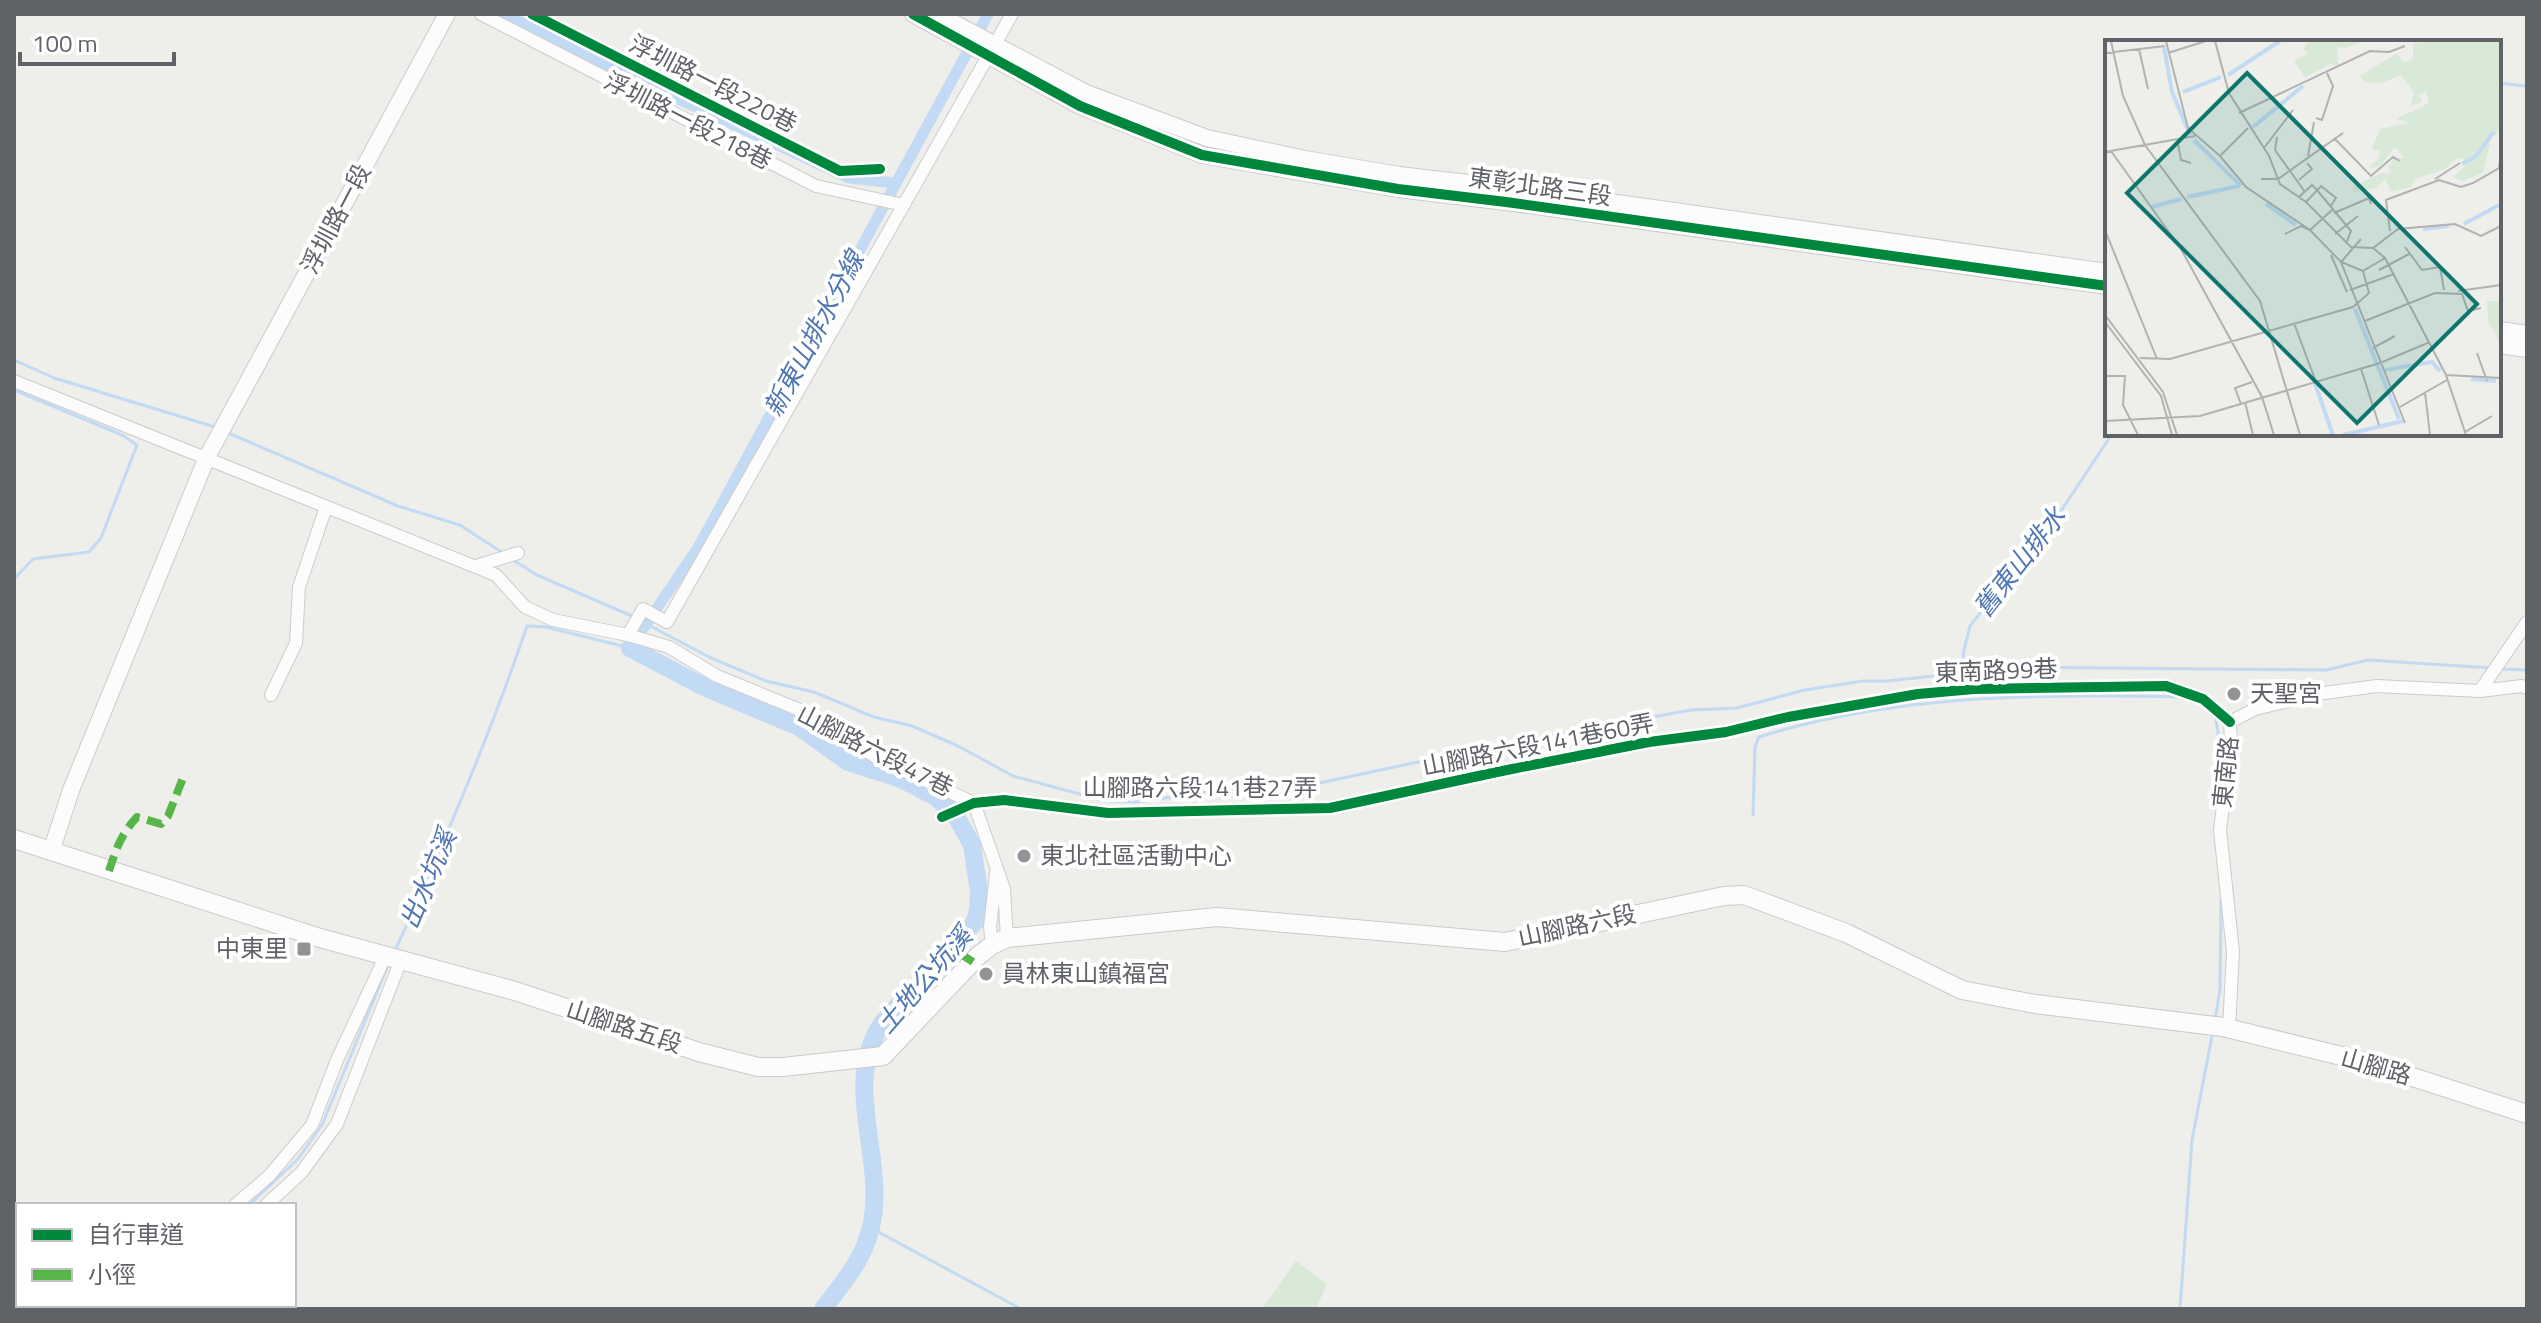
<svg xmlns="http://www.w3.org/2000/svg" width="2541" height="1323" viewBox="0 0 2541 1323" font-family="'Titillium Web','Noto Sans TC',sans-serif">
<style>
.green{fill:#d9e9d8}
.lines{fill:none;stroke-linecap:round;stroke-linejoin:round}
.stream{stroke:#c3daf4;stroke-width:3}
.canal{stroke:#c3daf4;stroke-width:11}
.river{stroke:#c3daf4;stroke-width:18}
.minor-casing{stroke:#cbcccb;stroke-width:14}
.tertiary-casing{stroke:#cbcccb;stroke-width:18}
.secondary-casing{stroke:#cacaca;stroke-width:20}
.minor{stroke:#fcfcfc;stroke-width:12}
.tertiary{stroke:#fcfcfc;stroke-width:16}
.secondary{stroke:#fcfcfc;stroke-width:18}
.quiet{stroke:#58b549;stroke-width:8;stroke-dasharray:16 8;stroke-linecap:butt}
.cycleway-casing{stroke:#fff;stroke-width:15}
.cycleway{stroke:#00873e;stroke-width:10}
.poi-dot{fill:#919395;stroke:#fff;stroke-width:3}
.labels{text-anchor:middle;stroke-width:8;stroke-linejoin:round;paint-order:stroke}
.street-label{font-size:24px;fill:#5f6267;stroke:#fff}
.poi-label{font-size:24px;fill:#5f6267;stroke:#fff;text-anchor:start}
.water-label{font-size:26px;font-style:italic;fill:#5076b3;stroke:#fff}
.inset-river{fill:none;stroke:#c3daf4;stroke-width:4}
.inset-road{fill:none;stroke:#b1b2b2;stroke-width:2}
.view{fill:#0f766e;fill-opacity:0.15;stroke:#0f766e;stroke-width:4}
.inset-edge{fill:none;stroke:#5f6267;stroke-width:4}
</style>
<rect width="100%" height="100%" fill="#eeeeea"/>
<path class="green" d="M 1296,1261 L 1327,1284 L 1316,1309 L 1262,1309 Z"/>
<g class="lines">
<path class="stream" d="M 2499,83 L 2527,86
M 14,360 L 54,378 L 215,427
M 14,390 L 122,435 L 137,445 L 101,538 L 89,552 L 33,559 L 14,579
M 226,432 L 398,506 L 460,525 L 503,553
M 513,560 L 537,575 L 632,616
M 639,620 L 711,658 L 766,681 L 814,692 L 874,717 L 912,726 L 958,746 L 1013,776 L 1106,801 L 1136,802 L 1273,783 L 1310,785 L 1498,745 L 1691,710 L 1737,708 L 1805,690 L 1863,681 L 1887,681 L 2019,667 L 2326,670 L 2368,660 L 2492,668
M 2500,669 L 2527,670
M 1968,685 L 1963,654 L 1970,626 L 2063,508 L 2112,434
M 2206,709 L 2216,719 L 2222,764
M 1753,815 L 1755,747 L 1759,737 C 1895,694 2041,694 2183,697
M 394,953 C 443,846 489,738 527,626 L 546,627 L 630,648
M 2215,1020 L 2220,989 L 2221,900
M 249,1205 L 298,1159 L 322,1125 L 389,963
M 871,1228 L 1021,1309
M 136,1309 L 141,1305
M 2180,1309 L 2192,1140 L 2213,1031"/>
<path class="canal" d="M 504,14 L 592,59 L 849,178 L 895,183
M 630,648 L 699,546 L 988,14"/>
<path class="river" d="M 630,648 L 704,687 L 799,727 L 848,762 L 901,779 L 936,797 L 956,816 L 972,845 L 979,892 L 978,909 L 975,922 L 883,1022 C 839,1085 889,1162 870,1231 C 862,1262 842,1284 823,1309"/>
<defs>
<path id="minor" d="M 481,14 L 816,186 L 904,205
M 14,381 L 496,575 L 525,607 L 553,620 L 628,635 L 669,647 L 717,676 L 817,717 L 877,758 L 974,803 L 1004,889 L 1007,938
M 476,566 L 518,553
M 628,635 L 643,609 L 667,622 L 1012,14
M 2480,691 L 2527,622
M 271,695 L 296,643 L 299,587 L 326,507
M 2230,722 L 2255,709 L 2317,694 L 2377,686 L 2480,691 L 2522,686 L 2527,688
M 942,817 L 974,803 L 1004,800 L 1108,813 L 1330,808 L 1497,772 L 1649,742 L 1726,732 L 1788,717 L 1918,694 L 1974,689 L 2166,686 L 2203,699 L 2230,722
M 992,945 L 990,927 L 996,873
M 2229,1028 L 2233,952 L 2220,830 L 2231,742 L 2230,722
M 235,1205 L 269,1176 L 312,1125 L 337,1060 L 386,955
M 266,1205 L 301,1173 L 337,1124 L 401,960
M 153,1309 L 157,1305"/>
<path id="tertiary" d="M 913,14 L 1080,106 L 1202,155 L 1398,189 L 1506,202 L 2107,286
M 937,14 L 1086,93 L 1207,138 L 1305,159 L 1399,175 L 1511,188 L 2107,272
M 2499,330 L 2527,334
M 2499,345 L 2527,349
M 51,852 L 71,790 L 207,457 L 447,14"/>
<path id="secondary" d="M 14,839 L 320,938 L 515,991 L 699,1052 L 758,1067 L 783,1067 L 883,1056 L 978,956 L 992,945 L 1007,938 L 1217,917 L 1505,942 L 1724,896 L 1744,895 L 1846,933 L 1962,990 L 2035,1004 L 2223,1027 L 2366,1062 L 2527,1114"/>
</defs>
<use href="#minor" class="minor-casing"/>
<use href="#tertiary" class="tertiary-casing"/>
<use href="#secondary" class="secondary-casing"/>
<use href="#minor" class="minor"/>
<use href="#tertiary" class="tertiary"/>
<use href="#secondary" class="secondary"/>
<path class="quiet" d="M 109,871 C 116,849 121,834 137,817 L 161,824 L 168,816 L 183,778
M 943,942 L 973,962"/>
<defs>
<path id="cycleway" d="M 532,14 L 840,171 L 880,169
M 913,14 L 1080,106 L 1202,155 L 1398,189 L 1506,202 L 2107,286
M 942,817 L 974,803 L 1004,800 L 1108,813 L 1330,808 L 1497,772 L 1649,742 L 1726,732 L 1788,717 L 1918,694 L 1974,689 L 2166,686 L 2203,699 L 2230,722"/>
</defs>
<use href="#cycleway" class="cycleway-casing"/>
<use href="#cycleway" class="cycleway"/>
</g>
<g class="poi-dot">
<circle cx="2234" cy="694" r="8"/>
<circle cx="1024" cy="856" r="8"/>
<rect x="296" y="941" width="16" height="16" rx="4"/>
<circle cx="986" cy="974" r="8"/>
</g>
<g class="labels">
<g class="street-label">
<text transform="translate(713 84) rotate(27)" y="8">浮圳路一段220巷</text>
<text transform="translate(688 121) rotate(27)" y="8">浮圳路一段218巷</text>
<text transform="translate(1540 187) rotate(8)" y="8">東彰北路三段</text>
<text transform="translate(336 219) rotate(-62)" y="8">浮圳路一段</text>
<text transform="translate(1996 671) rotate(-2)" y="8">東南路99巷</text>
<text transform="translate(1538 745) rotate(-11)" y="8">山腳路六段141巷60弄</text>
<text transform="translate(875 751) rotate(27)" y="8">山腳路六段47巷</text>
<text transform="translate(2226 772) rotate(-84)" y="8">東南路</text>
<text x="1200" y="796">山腳路六段141巷27弄</text>
<text transform="translate(1577 926) rotate(-12)" y="8">山腳路六段</text>
<text transform="translate(624 1027) rotate(18)" y="8">山腳路五段</text>
<text transform="translate(2376 1067) rotate(16)" y="8">山腳路</text>
</g>
<g class="poi-label">
<text x="2250" y="702">天聖宮</text>
<text x="1040" y="864">東北社區活動中心</text>
<text x="288" y="957" text-anchor="end">中東里</text>
<text x="1002" y="982">員林東山鎮福宮</text>
</g>
<g class="water-label">
<text transform="translate(814 334) rotate(-62)" y="9">新東山排水分線</text>
<text transform="translate(2020 562) rotate(-52)" y="9">舊東山排水</text>
<text transform="translate(428 879) rotate(-67)" y="9">出水坑溪</text>
<text transform="translate(924 980) rotate(-49)" y="9">土地公坑溪</text>
</g>
</g>
<g transform="translate(2105 40)">
<rect width="396" height="396" fill="#eeeeea"/>
<path d="M 204,1 L 256,1 L 240,9 L 232,6 L 233,26 L 226,24 L 200,37 L 189,21 L 203,14 L 199,9 ZM 330,1 L 396,1 L 396,89 L 386,98 L 378,133 L 358,141 L 348,137 L 360,126 L 358,118 L 350,119 L 340,129 L 310,139 L 306,147 L 286,151 L 280,139 L 271,148 L 249,152 L 248,147 L 276,133 L 286,134 L 283,126 L 290,118 L 300,118 L 290,107 L 275,126 L 263,128 L 274,118 L 275,111 L 267,109 L 275,89 L 304,83 L 291,79 L 324,63 L 321,52 L 314,54 L 317,62 L 306,66 L 309,52 L 296,35 L 276,43 L 260,42 L 255,36 L 292,13 L 298,23 L 308,19 L 308,4 ZM 382,261 L 396,261 L 396,304 L 383,281 Z" fill="#d9e9d8"/>
<path class="inset-river" d="M 59,7 L 67,52 L 85,95M 123,35 L 175,1M 78,52 L 116,37M 148,87 L 198,46M 89,100 L 136,146M 357,124 L 370,117 L 389,92M 82,157 L 134,146M 161,164 L 191,185M 47,167 L 76,159M 359,184 L 396,164M 318,189 L 344,186M 250,269 L 294,379M 280,330 L 327,322 L 335,331M 366,339 L 391,341M 209,341 L 228,395M 238,395 L 298,381"/>
<path class="inset-road" d="M 6,1 L 18,56 L 40,105 L 155,261 L 195,395M 61,1 L 83,88 L 115,116M 110,1 L 124,53 L 164,116 L 175,144 L 201,162 L 246,207 L 268,208 L 280,218 L 341,335 L 361,395M 34,9 L 43,49M 0,13 L 60,6M 63,13 L 101,1M 134,73 L 265,11 L 284,12 L 300,6M 211,78 L 217,80 L 228,46 L 222,33M 172,97 L 170,110 L 200,152M 229,98 L 266,136 L 288,117 L 295,121M 72,99 L 76,120 L 86,123M 159,108 L 188,70M 6,111 L 76,209 L 157,357 L 169,395M 0,112 L 90,96M 115,116 L 141,147 L 205,190 L 236,222 L 258,231M 115,116 L 143,88M 203,116 L 209,82M 156,139 L 173,139 L 238,93M 330,139 L 355,123M 194,140 L 207,129 L 202,123M 194,157 L 207,145 L 212,150 L 246,191 L 241,204M 201,162 L 216,146 L 231,158 L 225,167M 229,173 L 264,158 L 266,164M 0,190 L 52,319M 285,191 L 281,160 L 334,140 L 356,147 L 368,143 L 394,128 L 396,116M 180,194 L 196,186 L 205,190 L 227,170M 230,194 L 253,176M 256,199 L 236,222 L 300,383M 300,207 L 317,230 L 335,227 L 339,250M 268,208 L 293,189 L 350,184 L 376,196 L 396,186M 226,215 L 242,252M 274,230 L 304,214M 245,250 L 289,234M 353,251 L 396,245M 0,275 L 58,352 L 72,395M 260,281 L 330,253 L 357,254 L 363,271 L 376,268M 0,282 L 56,356 L 67,395M 189,283 L 211,342M 268,308 L 290,296M 372,313 L 382,341M 35,318 L 65,319 L 248,267 L 264,253 L 258,231 L 280,218M 256,329 L 274,385M 341,335 L 396,338M 0,336 L 20,336 L 18,365 L 33,395M 320,352 L 325,395M 140,362 L 148,395M 136,364 L 130,348 L 147,342M 295,367 L 342,340M 0,381 L 95,376 L 275,323 L 325,302M 360,392 L 387,376"/>
<path class="view" d="M 142,33 L 372,264 L 252,383 L 22,153 Z"/>
<rect width="396" height="396" class="inset-edge"/>
</g>
<rect width="2541" height="1323" fill="none" stroke="#5f6267" stroke-width="32"/>
<rect x="16" y="1203" width="280" height="104" fill="#ffffff" stroke="#bfc0c2" stroke-width="2"/>
<rect x="32" y="1229" width="40" height="12" fill="#00873e" stroke="#bfc0c2" stroke-width="2"/>
<text x="88" y="1243" font-size="24" fill="#5f6267">自行車道</text>
<rect x="32" y="1269" width="40" height="12" fill="#58b549" stroke="#bfc0c2" stroke-width="2"/>
<text x="88" y="1283" font-size="24" fill="#5f6267">小徑</text>
<path d="M20 52v12h154v-12" fill="none" stroke="#5f6267" stroke-width="4"/>
<text x="32" y="52" font-size="24" fill="#5f6267" stroke="#ffffff" stroke-width="6" paint-order="stroke">100 m</text>
</svg>
